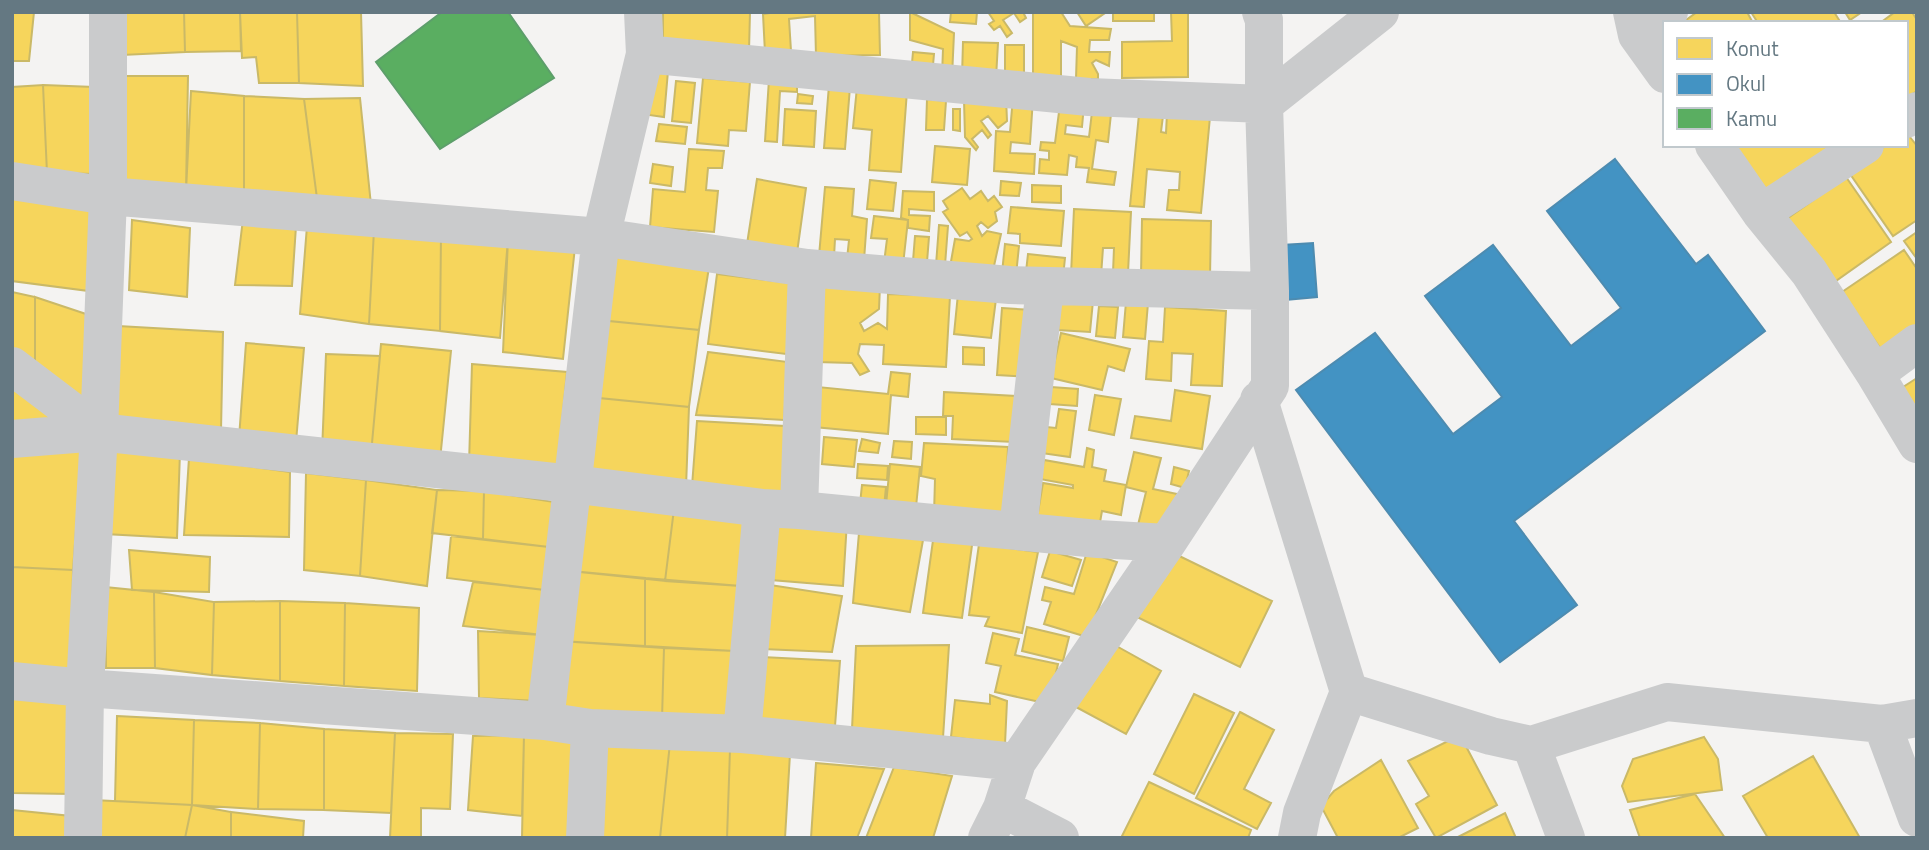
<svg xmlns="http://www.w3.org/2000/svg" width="1929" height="850" viewBox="0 0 1929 850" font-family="'Titillium Web',sans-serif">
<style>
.homes{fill:#f6d55c;stroke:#cab967;stroke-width:2}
.schools{fill:#4393c3;stroke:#4d8bb0;stroke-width:2}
.public{fill:#5aae61;stroke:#5d9e6b;stroke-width:2}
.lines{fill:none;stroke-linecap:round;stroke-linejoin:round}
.minor{stroke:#cacbcc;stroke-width:38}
</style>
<rect width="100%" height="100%" fill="#f4f3f2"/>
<path class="homes" d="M 12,12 L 34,12 L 29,61 L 12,61 Z
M 120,12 L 184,12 L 185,52 L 122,55 Z
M 184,12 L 240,12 L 241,51 L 185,52 Z
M 240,12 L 297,12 L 299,83 L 259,83 L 256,57 L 242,58 Z
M 297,12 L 361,12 L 363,86 L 299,83 Z
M 663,12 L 750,12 L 749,51 L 663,50 Z
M 777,12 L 879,12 L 880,55 L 816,56 L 815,16 L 789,19 L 791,51 L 765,53 L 763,14 Z
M 910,12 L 954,33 L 952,77 L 942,76 L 943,49 L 910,40 Z
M 951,12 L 977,12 L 976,24 L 950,22 Z
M 988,12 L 1023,12 L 1026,18 L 1020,22 L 1014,13 L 1003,20 L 1012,33 L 1007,37 L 1000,26 L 994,30 L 989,24 L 994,21 Z
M 1033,12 L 1061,12 L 1070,26 L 1111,29 L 1109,40 L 1090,40 L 1089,52 L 1110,52 L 1109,66 L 1096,60 L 1092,63 L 1098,74 L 1098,79 L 1076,79 L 1077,47 L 1061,41 L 1061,76 L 1033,76 Z
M 1077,12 L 1104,12 L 1105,13 L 1086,26 Z
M 1113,12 L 1154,12 L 1154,21 L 1113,21 Z
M 1171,12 L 1188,12 L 1188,77 L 1122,78 L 1122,42 L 1172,41 Z
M 1697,12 L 1747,12 L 1753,23 L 1682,23 Z
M 1751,12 L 1834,12 L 1841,23 L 1758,23 Z
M 1845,12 L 1862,12 L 1850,20 Z
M 1895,12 L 1912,12 L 1917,20 L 1917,91 L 1906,98 L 1906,23 L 1880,23 Z
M 963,42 L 998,43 L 996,78 L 962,77 Z
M 1005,45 L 1024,45 L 1024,74 L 1005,74 Z
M 913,52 L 934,54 L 932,76 L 911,74 Z
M 653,60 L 668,71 L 664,117 L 649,115 Z
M 123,76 L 188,76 L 186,191 L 119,184 Z
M 703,78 L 750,82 L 746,131 L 729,130 L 728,146 L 697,143 Z
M 769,79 L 797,81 L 797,92 L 780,91 L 777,142 L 765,141 Z
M 676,81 L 695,83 L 691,123 L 672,121 Z
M 43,85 L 94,87 L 97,174 L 47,173 Z
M 43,85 L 47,173 L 12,168 L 12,87 Z
M 829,85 L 850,87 L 845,149 L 824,148 Z
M 857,87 L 907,91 L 901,172 L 869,170 L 872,130 L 853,128 Z
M 191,91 L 244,96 L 244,195 L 186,191 Z
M 798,94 L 813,96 L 812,104 L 797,103 Z
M 244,96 L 304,99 L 318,206 L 244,195 Z
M 1006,97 L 1007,121 L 998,128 L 988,116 L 981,121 L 991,135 L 988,138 L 982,130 L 972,139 L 978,147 L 976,150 L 965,137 L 964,100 Z
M 1013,97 L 1033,98 L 1030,144 L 1011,142 L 1010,153 L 1035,154 L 1034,174 L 994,171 L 996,131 L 1010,132 Z
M 360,98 L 371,205 L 318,206 L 304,99 Z
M 927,99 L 946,101 L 944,130 L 926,130 Z
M 1084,105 L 1082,127 L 1066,125 L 1065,134 L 1089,137 L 1092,112 L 1111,114 L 1108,142 L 1096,140 L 1092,169 L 1116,172 L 1114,185 L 1087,182 L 1089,168 L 1076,167 L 1077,157 L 1069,155 L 1067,175 L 1039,173 L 1040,159 L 1049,160 L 1049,151 L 1040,150 L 1041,142 L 1055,143 L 1059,112 Z
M 785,109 L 816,111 L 814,147 L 783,145 Z
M 953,109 L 960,109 L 960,131 L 953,130 Z
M 1167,113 L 1210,117 L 1201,213 L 1167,210 L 1169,190 L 1179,190 L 1180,172 L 1147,169 L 1144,207 L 1130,206 L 1139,114 L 1163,116 L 1161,132 L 1166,133 Z
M 659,124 L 687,127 L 685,144 L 656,141 Z
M 1906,132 L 1917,146 L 1917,220 L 1893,236 L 1848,171 L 1887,145 L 1906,145 Z
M 1732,145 L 1837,145 L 1763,193 Z
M 935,146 L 970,149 L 967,185 L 932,182 Z
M 689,149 L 724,151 L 722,168 L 708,168 L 706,190 L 718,191 L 714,232 L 650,227 L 653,189 L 685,192 Z
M 653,164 L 673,167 L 671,186 L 650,183 Z
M 1846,177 L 1891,242 L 1833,283 L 1788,218 Z
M 757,179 L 806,188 L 797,253 L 747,244 Z
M 870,180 L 896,183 L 893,211 L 867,209 Z
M 1001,181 L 1021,183 L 1019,196 L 1000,195 Z
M 1032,185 L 1061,186 L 1061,203 L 1032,202 Z
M 825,187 L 854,189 L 852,216 L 867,219 L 864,260 L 847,259 L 849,240 L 835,239 L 834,257 L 819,256 Z
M 962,188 L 970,199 L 981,191 L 988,201 L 994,196 L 1002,207 L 995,212 L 997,221 L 988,228 L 981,222 L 977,226 L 982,236 L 987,231 L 1001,234 L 992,275 L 950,267 L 955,239 L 969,241 L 972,239 L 967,232 L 960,236 L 943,212 L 948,209 L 943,201 Z
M 903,191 L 934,192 L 934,211 L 909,209 L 909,215 L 930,216 L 929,231 L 908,228 L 908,220 L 901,218 Z
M 12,197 L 95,208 L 89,291 L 12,281 Z
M 1011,207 L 1064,211 L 1061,246 L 1020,243 L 1020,234 L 1008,233 Z
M 1074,209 L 1131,212 L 1128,273 L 1113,273 L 1114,248 L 1103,248 L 1101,276 L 1071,275 Z
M 874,216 L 908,220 L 903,265 L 884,263 L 887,239 L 871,238 Z
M 243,219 L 296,226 L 292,286 L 235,285 Z
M 1142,219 L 1211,221 L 1210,277 L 1141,276 Z
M 132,220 L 190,228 L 187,297 L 129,290 Z
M 939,225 L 948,226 L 945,265 L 936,265 Z
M 307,226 L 374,230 L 369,324 L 300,314 Z
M 374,230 L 441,234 L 440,331 L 369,324 Z
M 1917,232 L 1917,259 L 1904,241 Z
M 441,234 L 508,239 L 500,338 L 440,331 Z
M 915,236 L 929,237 L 927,262 L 913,261 Z
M 508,239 L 575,247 L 563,359 L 503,352 Z
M 605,243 L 710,261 L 699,330 L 599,320 Z
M 1005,244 L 1019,246 L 1016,275 L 1002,273 Z
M 1904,250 L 1917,269 L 1917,336 L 1886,357 L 1842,292 Z
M 1028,254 L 1065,258 L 1063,277 L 1026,272 Z
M 717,274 L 800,284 L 794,355 L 708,344 Z
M 820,282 L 880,286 L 879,309 L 860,323 L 864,331 L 878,323 L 887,329 L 888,294 L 950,296 L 946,367 L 883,364 L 884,345 L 860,344 L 858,354 L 869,371 L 860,375 L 852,363 L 817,362 Z
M 12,292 L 35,297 L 35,372 L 12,357 Z
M 958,294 L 996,299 L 991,338 L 954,334 Z
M 35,297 L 92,316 L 86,406 L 35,372 Z
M 1060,299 L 1093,301 L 1090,332 L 1058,330 Z
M 1126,302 L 1148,303 L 1145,339 L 1123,337 Z
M 1099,306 L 1118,307 L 1115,338 L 1096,336 Z
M 1165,307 L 1226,311 L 1222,386 L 1191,385 L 1193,354 L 1172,353 L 1171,381 L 1146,379 L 1149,341 L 1163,342 Z
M 1002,308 L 1032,310 L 1028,377 L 997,375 Z
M 599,320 L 699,330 L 689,407 L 589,397 Z
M 118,326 L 223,332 L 221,431 L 110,424 Z
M 1061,333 L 1130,349 L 1124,371 L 1108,366 L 1102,390 L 1051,378 Z
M 246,343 L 304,348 L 296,442 L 239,438 Z
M 381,344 L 451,351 L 440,460 L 371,454 Z
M 963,347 L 984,348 L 984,365 L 963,364 Z
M 708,352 L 788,362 L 784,420 L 696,415 Z
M 326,354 L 380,356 L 371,454 L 322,452 Z
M 472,364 L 567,372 L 557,472 L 469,464 Z
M 891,372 L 910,374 L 908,397 L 891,395 L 888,434 L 814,427 L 818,387 L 888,394 Z
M 12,377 L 61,427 L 12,422 Z
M 1917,378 L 1917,415 L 1900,389 Z
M 1051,387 L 1078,389 L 1077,406 L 1050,404 Z
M 1175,390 L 1210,396 L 1202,449 L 1131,438 L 1135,416 L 1171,421 Z
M 944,392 L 1016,396 L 1014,442 L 952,439 L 953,416 L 943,416 Z
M 1095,395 L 1121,399 L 1114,435 L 1089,430 Z
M 589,397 L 689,407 L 686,487 L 583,473 Z
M 1059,409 L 1076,411 L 1070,457 L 1034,452 L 1037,426 L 1056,428 Z
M 916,417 L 946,417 L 946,435 L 916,434 Z
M 697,421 L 785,426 L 785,495 L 692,486 Z
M 824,437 L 857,440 L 854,467 L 822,464 Z
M 862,439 L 880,443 L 878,453 L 859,451 Z
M 894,441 L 912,442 L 911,459 L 892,457 Z
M 924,443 L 1008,447 L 1005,518 L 934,515 L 935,479 L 921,476 Z
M 12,446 L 82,449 L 73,570 L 12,567 Z
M 107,446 L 180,452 L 177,538 L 105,534 Z
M 1087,448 L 1094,450 L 1092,467 L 1106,470 L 1104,481 L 1126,485 L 1121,515 L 1102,511 L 1099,528 L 1037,518 L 1043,483 L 1073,488 L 1073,485 L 1040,479 L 1044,460 L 1084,467 Z
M 1134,452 L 1161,458 L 1153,489 L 1182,495 L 1173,533 L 1138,525 L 1146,492 L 1126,487 Z
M 189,458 L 290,472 L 289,537 L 184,535 Z
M 858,464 L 888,466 L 887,480 L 857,478 Z
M 890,464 L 920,467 L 916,507 L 886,505 Z
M 1174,467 L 1189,471 L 1185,488 L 1171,484 Z
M 306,473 L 366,480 L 360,576 L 304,570 Z
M 366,480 L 437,490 L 427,586 L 360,576 Z
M 862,485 L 886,487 L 884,507 L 860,504 Z
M 579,489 L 674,509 L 665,581 L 571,571 Z
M 437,490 L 484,491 L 483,539 L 432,533 Z
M 484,491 L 554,502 L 549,547 L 483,539 Z
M 674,509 L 749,519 L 740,586 L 665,581 Z
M 776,517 L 847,521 L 843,586 L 771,580 Z
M 860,521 L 925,529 L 910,612 L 853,603 Z
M 934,533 L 973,538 L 962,618 L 923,613 Z
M 451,536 L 549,547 L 545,590 L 447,578 Z
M 979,544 L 1038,552 L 1022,633 L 985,626 L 989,617 L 969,615 Z
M 129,550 L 210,557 L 209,592 L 132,590 Z
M 1050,551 L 1081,560 L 1072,586 L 1042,577 Z
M 1169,551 L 1272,601 L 1240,667 L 1137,617 Z
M 1087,552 L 1117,562 L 1087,637 L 1044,624 L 1051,602 L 1042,600 L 1045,587 L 1074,594 Z
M 12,567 L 73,570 L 71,671 L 12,667 Z
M 571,571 L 645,578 L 645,646 L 560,641 Z
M 645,578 L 740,586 L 735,651 L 645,646 Z
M 473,582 L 545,590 L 542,635 L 463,626 Z
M 770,585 L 842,596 L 832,652 L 762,649 Z
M 105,587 L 154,592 L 155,668 L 106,668 Z
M 154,592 L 214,602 L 212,675 L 155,668 Z
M 280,601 L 280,681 L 212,675 L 214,602 Z
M 280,601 L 345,603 L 344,686 L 280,681 Z
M 345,603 L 419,608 L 417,691 L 344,686 Z
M 1027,627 L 1069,637 L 1063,661 L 1022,651 Z
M 478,631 L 542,635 L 540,701 L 479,698 Z
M 993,633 L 1019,639 L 1015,655 L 1058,664 L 1049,704 L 995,692 L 1001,666 L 986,663 Z
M 560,641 L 664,648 L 662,719 L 558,710 Z
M 1111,643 L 1161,671 L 1126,734 L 1076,707 Z
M 949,645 L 943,738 L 852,729 L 856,646 Z
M 664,648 L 735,651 L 731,723 L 662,719 Z
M 760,657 L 840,661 L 835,726 L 756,722 Z
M 12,691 L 73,697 L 71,794 L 12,793 Z
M 1194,694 L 1234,713 L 1194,794 L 1154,774 Z
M 990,695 L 1007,701 L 1005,744 L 951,737 L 955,700 L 990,704 Z
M 1240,712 L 1274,730 L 1244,789 L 1271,803 L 1257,829 L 1196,798 Z
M 117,716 L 194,720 L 192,805 L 115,801 Z
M 194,720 L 260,723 L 258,809 L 192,805 Z
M 260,723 L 324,729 L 324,810 L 258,809 Z
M 324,729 L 395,733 L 391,813 L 324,810 Z
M 395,733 L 453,734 L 450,809 L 421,808 L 421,837 L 390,838 Z
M 524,735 L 583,742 L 578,837 L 522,838 Z
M 524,735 L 522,816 L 468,810 L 473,736 Z
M 1460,735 L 1497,805 L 1436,838 L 1416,804 L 1429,796 L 1408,761 Z
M 598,737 L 670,743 L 660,838 L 593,838 Z
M 1704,737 L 1718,759 L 1722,790 L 1628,802 L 1622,786 L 1633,759 Z
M 670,743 L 730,750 L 727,838 L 660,838 Z
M 730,750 L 790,754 L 785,838 L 727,838 Z
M 1813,756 L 1860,838 L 1768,838 L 1743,796 Z
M 1381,760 L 1418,828 L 1398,838 L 1338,838 L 1321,806 L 1334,791 Z
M 816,763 L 884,769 L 857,838 L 811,838 Z
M 894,767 L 952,776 L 933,838 L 866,838 Z
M 1149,782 L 1251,830 L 1248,838 L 1121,838 Z
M 1695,794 L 1725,838 L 1640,838 L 1630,810 Z
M 93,800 L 192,805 L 185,838 L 93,838 Z
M 192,805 L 231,812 L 231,838 L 185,838 Z
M 12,810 L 71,816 L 71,838 L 12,838 Z
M 231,812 L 304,821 L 303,838 L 231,838 Z
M 1505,813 L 1516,838 L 1456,838 Z"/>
<path class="schools" d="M 1615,159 L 1696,264 L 1708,255 L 1765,331 L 1514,521 L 1577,605 L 1500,662 L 1296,390 L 1375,333 L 1453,434 L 1502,397 L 1425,296 L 1493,245 L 1571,346 L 1621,308 L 1547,211 Z
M 1313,243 L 1317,297 L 1286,300 L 1282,245 Z"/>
<path class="public" d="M 442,12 L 508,12 L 554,78 L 440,149 L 376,62 Z"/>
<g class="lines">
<path class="minor" d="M 1632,12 L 1637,35 L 1665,74
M 1637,35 L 1669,12
M 645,54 L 1089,97 L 1264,104 L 1380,12
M 1906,119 L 1917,111
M 1714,145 L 1761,213 L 1809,272 L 1875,374 L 1917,444
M 12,181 L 108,196 L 601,237 L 807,268 L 1010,285 L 1270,291
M 1761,213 L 1865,145
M 12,366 L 99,432
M 1875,374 L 1917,343
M 1259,400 L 1349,692 L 1491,736 L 1531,745 L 1667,702 L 1882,724 L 1917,718
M 12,439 L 99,432 L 572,484 L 762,508 L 799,510 L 1098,539 L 1167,543
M 799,510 L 807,268
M 1018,530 L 1045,287
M 12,681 L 85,688 L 545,721 L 590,728 L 742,734 L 1017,762
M 545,721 L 601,237 L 645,54 L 643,12
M 1882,724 L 1917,818
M 742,734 L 762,508
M 1531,745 L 1566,838
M 1002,808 L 1060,838
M 83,838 L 85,688 L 99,432 L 108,196 L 108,12
M 585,838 L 590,728
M 987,838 L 1002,808 L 1017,762 L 1167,543 L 1270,386 L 1270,291 L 1264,104 L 1264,20 L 1261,12
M 1297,838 L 1302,813 L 1349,692"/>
</g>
<rect width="1929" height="850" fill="none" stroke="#647882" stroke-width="28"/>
<rect x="1663" y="21" width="245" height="126" fill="#ffffff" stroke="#c1c9cd" stroke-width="2"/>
<rect x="1677" y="38" width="35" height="21" fill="#f6d55c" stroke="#c1c9cd" stroke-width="2"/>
<text x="1726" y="56" font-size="21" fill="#647882">Konut</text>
<rect x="1677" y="74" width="35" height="21" fill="#4393c3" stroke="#c1c9cd" stroke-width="2"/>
<text x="1726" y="91" font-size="21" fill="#647882">Okul</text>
<rect x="1677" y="108" width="35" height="21" fill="#5aae61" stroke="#c1c9cd" stroke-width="2"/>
<text x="1726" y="126" font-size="21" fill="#647882">Kamu</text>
</svg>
